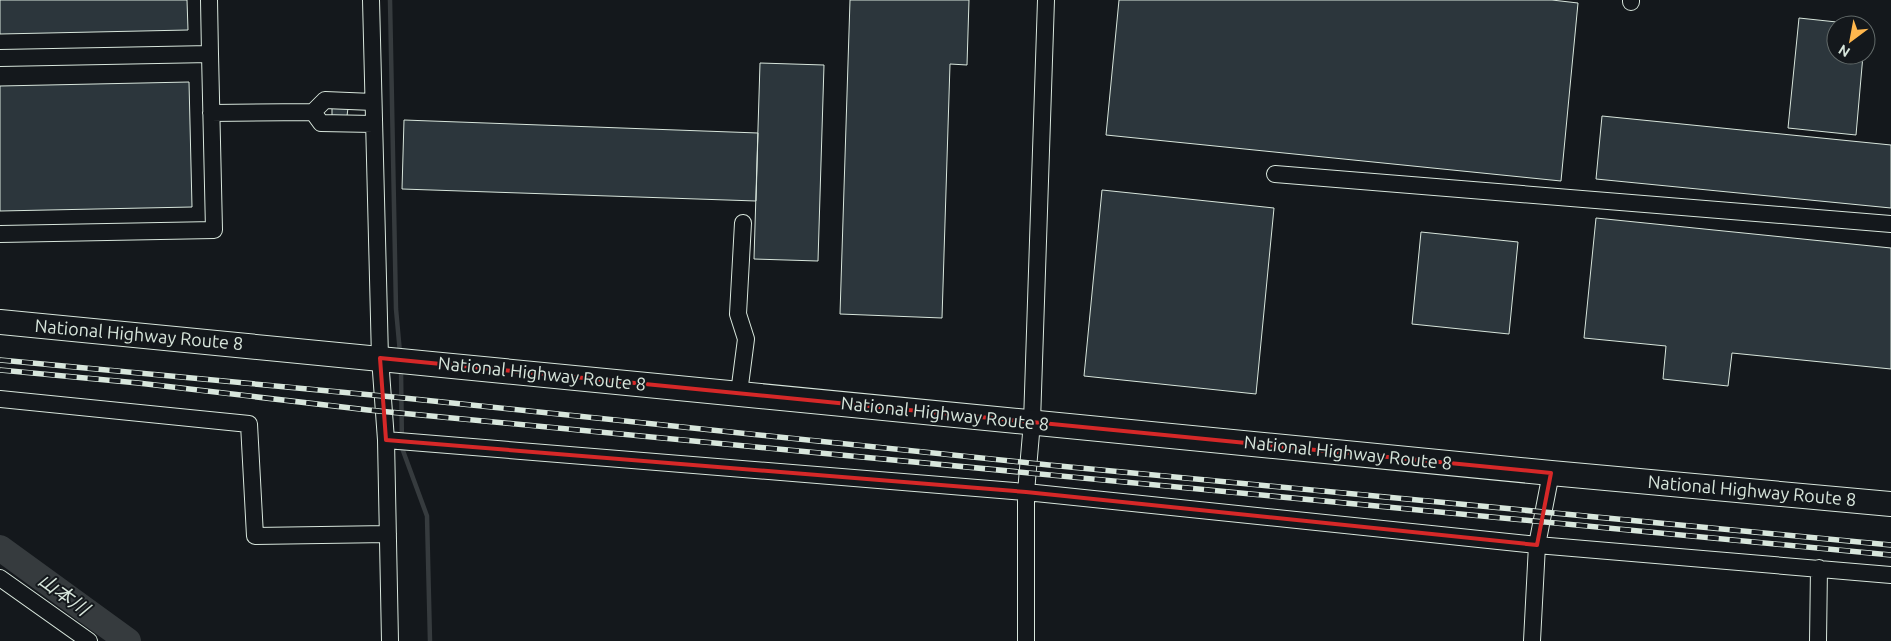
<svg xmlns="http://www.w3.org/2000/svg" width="1891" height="641" viewBox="0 0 1891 641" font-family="Ubuntu,'Noto Sans JP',sans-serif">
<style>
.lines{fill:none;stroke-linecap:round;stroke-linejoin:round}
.stream{stroke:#363b3e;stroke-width:4.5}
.river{stroke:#363b3e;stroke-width:26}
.building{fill:#2c363c;stroke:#d8e6dc}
.minor-casing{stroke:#d8e6dc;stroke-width:18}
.highway-casing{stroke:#d8e6dc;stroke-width:26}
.minor{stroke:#14181c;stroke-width:16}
.highway{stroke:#14181c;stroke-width:24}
.rail-casing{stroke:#d8e6dc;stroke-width:5.5}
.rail{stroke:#14181c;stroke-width:4;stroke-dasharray:11;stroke-linecap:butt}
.marked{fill:none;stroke:#d62828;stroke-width:4;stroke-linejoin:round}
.labels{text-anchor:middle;stroke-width:4;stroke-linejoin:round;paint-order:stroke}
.street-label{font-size:18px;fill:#d8e6dc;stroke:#14181c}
.water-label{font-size:19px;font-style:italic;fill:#d8e6dc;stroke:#14181c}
</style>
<rect width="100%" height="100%" fill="#14181c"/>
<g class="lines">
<path class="stream" d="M 390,0 L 396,309 L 400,353
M 401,369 L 402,448 L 427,516 L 430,641"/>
<path class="river" d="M 0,548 L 128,641"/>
</g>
<path class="building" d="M 0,0 L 187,0 L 188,30 L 0,34 Z
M 850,0 L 969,0 L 967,65 L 950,64 L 942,318 L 840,314 Z
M 1119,0 L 1552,0 L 1578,3 L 1561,181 L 1106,135 Z
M 1799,18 L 1865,25 L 1836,25 L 1836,55 L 1863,55 L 1856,135 L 1788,128 Z
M 760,63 L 824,65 L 818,261 L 754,259 Z
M 189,82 L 192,207 L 0,211 L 0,86 Z
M 332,108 L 348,108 L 347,116 L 332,116 Z
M 1602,116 L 1891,145 L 1891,208 L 1596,179 Z
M 404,120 L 758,133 L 756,201 L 402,189 Z
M 1102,190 L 1274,208 L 1256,394 L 1084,376 Z
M 1596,218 L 1891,248 L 1891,369 L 1732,353 L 1728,386 L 1663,379 L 1666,346 L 1584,338 Z
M 1421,232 L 1518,242 L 1509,334 L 1412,324 Z"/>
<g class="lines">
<defs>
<path id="minor" d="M 209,0 L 210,54
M 371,0 L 380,358 L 386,440 L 390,641
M 1631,2 L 1631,0
M 0,58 L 210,54 L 214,230 L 0,234
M 313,112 L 321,123 L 373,124
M 211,113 L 313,112 L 325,100 L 373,102
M 1275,174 L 1891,224
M 739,393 L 746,339 L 738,314 L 743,223
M 0,399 L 249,424 L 255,536 L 388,534
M 386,440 L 1026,492 L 1537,545 L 1891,575
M 0,578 L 89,641
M 1026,641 L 1026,492 L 1032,422 L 1046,0
M 1532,641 L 1537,545 L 1551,473
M 1818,641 L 1819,568"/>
<path id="highway" d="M 0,322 L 1551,473 L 1891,504"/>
</defs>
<use href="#minor" class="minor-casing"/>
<use href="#highway" class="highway-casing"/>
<use href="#minor" class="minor"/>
<use href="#highway" class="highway"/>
<defs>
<path id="rail" d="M 0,360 L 404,398 L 1049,465 L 1891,545
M 0,370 L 138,383 L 368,410 L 1891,555"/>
</defs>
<use href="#rail" class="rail-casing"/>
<use href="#rail" class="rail"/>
</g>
<path class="marked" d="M 380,358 L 1551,473 L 1537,545 L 1026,492 L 386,440 Z"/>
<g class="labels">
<g class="street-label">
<text transform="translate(139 335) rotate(5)" y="6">National Highway Route 8</text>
<text transform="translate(542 374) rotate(6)" y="6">National Highway Route 8</text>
<text transform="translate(945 414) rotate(6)" y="6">National Highway Route 8</text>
<text transform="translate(1348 453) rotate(6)" y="6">National Highway Route 8</text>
<text transform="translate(1752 491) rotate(5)" y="6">National Highway Route 8</text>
</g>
<g class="water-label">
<text transform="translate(64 594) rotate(36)" y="7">山本川</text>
</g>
</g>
<g transform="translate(1851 40) rotate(212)"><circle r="24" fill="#14181c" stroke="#626a69"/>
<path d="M0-4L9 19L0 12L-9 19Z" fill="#ffb74d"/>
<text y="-8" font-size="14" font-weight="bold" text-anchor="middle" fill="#d8e6dc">N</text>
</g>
</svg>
